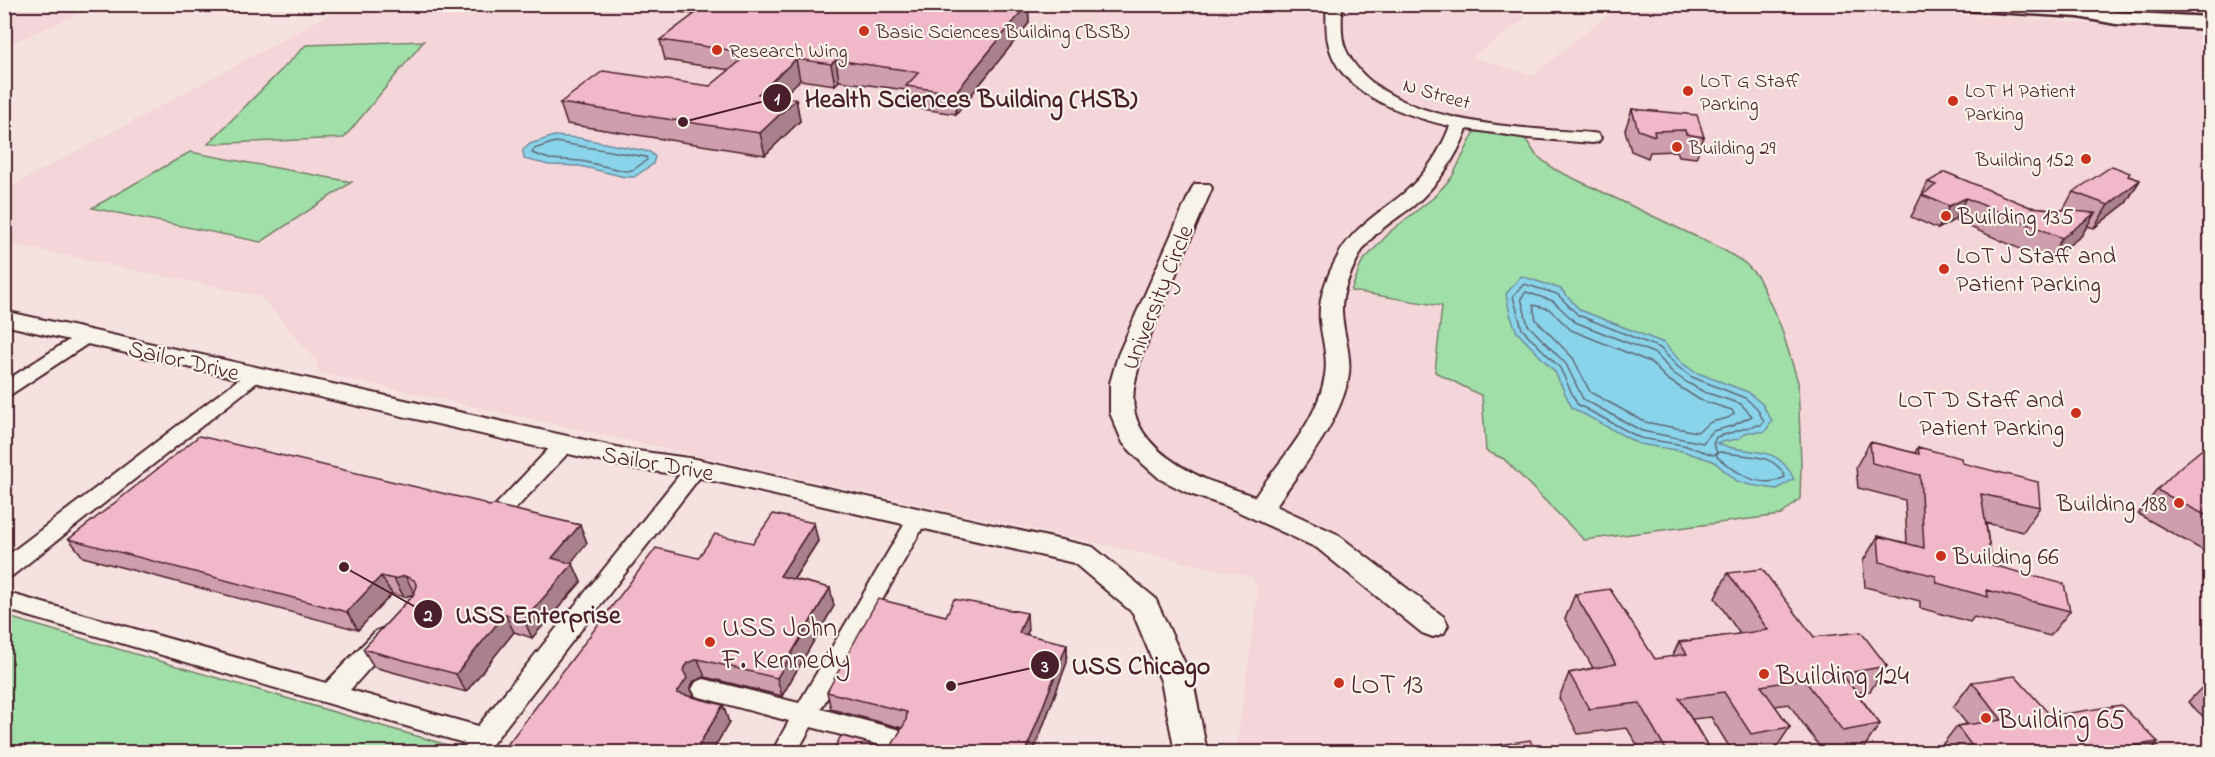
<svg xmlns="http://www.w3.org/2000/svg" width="2215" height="757" viewBox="0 0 2215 757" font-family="'Indie Flower',sans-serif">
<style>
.built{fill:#f4d5d9}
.green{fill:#a0dfa7;stroke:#757f69;stroke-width:1.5}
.water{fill:#89d4ea;stroke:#708c9e;stroke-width:1.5}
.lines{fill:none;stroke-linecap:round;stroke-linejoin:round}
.shore{stroke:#636777;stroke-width:1.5}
.pedestrian-casing{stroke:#4a1f2b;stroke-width:4}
.minor-casing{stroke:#4a1f2b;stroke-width:4}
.secondary-casing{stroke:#4a1f2b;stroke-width:5}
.pedestrian{fill:#f7f3e8;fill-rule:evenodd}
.minor{fill:#f7f3e8;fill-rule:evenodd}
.secondary{fill:#f7f3e8;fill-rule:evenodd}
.wall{fill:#cf9eae;stroke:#4a1f2b;stroke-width:1.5}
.shaded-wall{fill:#a9818d;stroke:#4a1f2b;stroke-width:1.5}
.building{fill:#f1b8ca;stroke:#4a1f2b;stroke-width:1.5}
.poi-dot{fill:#c8321e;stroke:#f7f3e8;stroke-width:2}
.labels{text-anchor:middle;stroke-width:4.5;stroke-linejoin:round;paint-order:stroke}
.far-poi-label{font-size:20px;fill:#4a1f2b;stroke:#f7f3e8;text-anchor:start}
.far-street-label{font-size:20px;fill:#4a1f2b;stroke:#f7f3e8}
.poi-label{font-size:24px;fill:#4a1f2b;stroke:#f7f3e8;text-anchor:start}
.street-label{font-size:24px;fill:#4a1f2b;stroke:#f7f3e8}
.near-poi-label{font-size:28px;fill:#4a1f2b;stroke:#f7f3e8;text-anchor:start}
.leader{fill:none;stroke:#4a1f2b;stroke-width:2}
.callout-dot{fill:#4a1f2b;stroke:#f7f3e8;stroke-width:2}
.mark-label{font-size:18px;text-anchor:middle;font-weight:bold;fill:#fff}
.callout-label{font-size:26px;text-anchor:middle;font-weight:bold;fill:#4a1f2b;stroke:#f7f3e8;stroke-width:4.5;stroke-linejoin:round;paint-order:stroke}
</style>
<rect width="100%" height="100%" fill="#f5e1df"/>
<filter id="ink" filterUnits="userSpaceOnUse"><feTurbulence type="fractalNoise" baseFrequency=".0167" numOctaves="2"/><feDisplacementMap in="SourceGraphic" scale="12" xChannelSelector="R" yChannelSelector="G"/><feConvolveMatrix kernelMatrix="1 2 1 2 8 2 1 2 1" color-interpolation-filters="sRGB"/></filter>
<g filter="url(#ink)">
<path class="built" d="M 5,4 L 99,4 L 99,5 L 5,46 Z
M 347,5 L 1522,5 L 1525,19 L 1472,57 L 1533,76 L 1602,19 L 1624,5 L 1800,5 L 2039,20 L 2210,34 L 2210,752 L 1236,752 L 1258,592 L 1252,577 L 317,372 L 318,362 L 260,296 L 5,243 L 4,191 Z"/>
<path class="green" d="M 424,41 L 344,138 L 208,144 L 306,45 Z
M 1475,131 L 1525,138 L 1536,155 L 1554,169 L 1722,249 L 1745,263 L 1758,277 L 1781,327 L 1798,382 L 1801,464 L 1800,499 L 1781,515 L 1584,540 L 1504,459 L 1486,451 L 1482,396 L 1435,372 L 1442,306 L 1351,291 L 1362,262 L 1392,230 L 1433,198 L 1452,177 Z
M 190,152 L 352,182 L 261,242 L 92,208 Z
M 4,616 L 5,616 L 454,747 L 450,752 L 5,752 Z"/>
<path class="water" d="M 554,136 L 579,138 L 650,152 L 655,157 L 653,164 L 634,177 L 625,177 L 580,166 L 549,165 L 524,159 L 523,150 L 530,144 Z
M 1521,276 L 1561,289 L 1580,310 L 1664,343 L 1682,363 L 1695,372 L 1748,392 L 1762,404 L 1772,421 L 1765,432 L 1748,432 L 1738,439 L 1716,443 C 1748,457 1776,441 1794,479 L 1777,489 L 1750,485 L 1737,481 L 1713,461 L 1682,451 L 1639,444 L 1572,408 L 1555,372 L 1517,332 L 1510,314 L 1506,294 Z"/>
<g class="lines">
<path class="shore" d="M 555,142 L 646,157 L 647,160 L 633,170 L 625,171 L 581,161 L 549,159 L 532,153 L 534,149 Z
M 1524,284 L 1557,294 L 1578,315 L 1660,348 L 1678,367 L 1692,377 L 1745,398 L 1757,408 L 1764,422 L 1761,425 C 1745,426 1732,434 1716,437 L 1713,444 L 1717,452 L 1714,455 L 1683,445 L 1640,438 L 1577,404 L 1560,368 L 1522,329 L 1513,296 Z
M 1526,292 L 1553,301 L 1575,322 L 1656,354 L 1673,373 L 1688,383 L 1704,392 L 1741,404 L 1752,416 L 1732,426 L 1713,431 L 1703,443 L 1642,431 L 1583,399 L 1566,364 L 1528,325 L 1521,298 Z
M 1533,305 L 1549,309 L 1571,330 L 1650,362 L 1667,379 L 1700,400 L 1732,410 L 1734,414 L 1728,418 L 1711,422 L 1697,432 L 1645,422 L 1590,392 L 1573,358 L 1536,320 Z
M 1721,452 C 1744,458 1774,451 1785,477 C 1760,491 1736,472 1717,457 L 1717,453 Z"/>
<defs>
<path id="pedestrian" d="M 86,332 L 92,333 L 95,337 L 92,341 L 10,395 L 4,397 L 4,382 L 80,333 Z
M 254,370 L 260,372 L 263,376 L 260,380 L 12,576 L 4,578 L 4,558 L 248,372 Z
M 564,438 L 571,440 L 574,445 L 571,450 L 505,520 L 498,522 L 491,520 L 488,515 L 491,510 L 557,440 Z
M 696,461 L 703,463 L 706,468 L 703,473 L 486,752 L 460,752 L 464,743 L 4,609 L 4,592 L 326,683 L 376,631 L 384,628 L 392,631 L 395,637 L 392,643 L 350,690 L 478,726 L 689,463 Z
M 918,511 L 925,513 L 928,518 L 821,709 L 904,731 L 907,738 L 904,745 L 895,749 L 811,727 L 797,752 L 772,752 L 789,721 L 696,696 L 692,689 L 696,682 L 704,679 L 799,703 L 911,513 Z"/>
<path id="minor" d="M 1326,4 L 1342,4 C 1342,19 1340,37 1346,50 C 1381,125 1521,128 1592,133 L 1598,134 L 1601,138 L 1598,142 L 1592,143 L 1528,138 L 1467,129 C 1456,159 1436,187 1412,207 C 1392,222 1371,233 1359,256 C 1350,273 1341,293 1342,312 C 1343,335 1353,357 1348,380 C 1337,428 1302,466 1276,506 L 1337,534 L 1444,617 L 1448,625 L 1444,633 L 1433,637 L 1422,633 L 1317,548 L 1226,506 L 1190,494 L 1160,479 L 1143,464 L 1123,443 L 1110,413 L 1110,383 L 1118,355 L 1192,188 L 1195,184 L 1209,184 L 1212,188 L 1142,355 C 1137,373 1130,394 1135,414 C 1143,446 1179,467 1207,480 C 1223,486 1239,490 1255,497 C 1280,459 1318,422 1325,375 C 1328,357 1322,339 1320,321 C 1318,297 1327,276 1338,256 C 1354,226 1379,214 1404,193 C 1425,175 1440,152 1450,126 C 1407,116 1341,95 1329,46 C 1325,33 1327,18 1326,4 Z
M 4,311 L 630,450 L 696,459 L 1093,547 L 1155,598 L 1193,681 L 1207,752 L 1175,752 L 1161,681 L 1133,613 L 1074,563 L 696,477 L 630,468 L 4,325 Z"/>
<path id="secondary" d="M 1950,4 L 2075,4 L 2116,12 L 2210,17 L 2210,29 L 2116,24 L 2078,17 L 1960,10 L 1953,8 Z"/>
</defs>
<use href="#pedestrian" class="pedestrian-casing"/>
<use href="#minor" class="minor-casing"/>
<use href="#secondary" class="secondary-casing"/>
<use href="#pedestrian" class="pedestrian"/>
<use href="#minor" class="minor"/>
<use href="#secondary" class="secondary"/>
</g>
<path class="wall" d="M 662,4 L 1028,4 L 1029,23 L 956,114 L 908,107 L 906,90 L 839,81 L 835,85 L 800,80 L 781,97 L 796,99 L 800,121 L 765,155 L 567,124 L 560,103 L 710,86 L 730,70 L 665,60 L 660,40 L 695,14 L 663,10 Z
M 1632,109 L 1704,137 L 1696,158 L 1679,156 L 1677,151 L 1650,152 L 1648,158 L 1631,151 L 1625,130 Z
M 2128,176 L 2140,180 L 2126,203 L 2094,228 L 2087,226 L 2081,236 L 2048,261 L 1954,220 L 1938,229 L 1911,217 L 1928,182 L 2030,207 L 2063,210 L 2073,192 Z
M 2211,296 L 2211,306 L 2205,304 Z
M 1870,442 L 1915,453 L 1918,447 L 1962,463 L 2040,507 L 2023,532 L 1986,523 L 1992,565 L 2070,611 L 2050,636 L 1974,617 L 1970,622 L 1920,608 L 1920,601 L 1865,587 L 1863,561 L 1878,536 L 1907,543 L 1905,500 L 1858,488 L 1856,467 Z
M 2211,442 L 2211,555 L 2138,514 L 2157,490 Z
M 489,506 L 580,525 L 587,543 L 571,563 L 573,564 L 581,582 L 532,638 L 514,632 L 466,692 L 374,667 L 363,649 L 414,594 L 404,597 L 392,594 L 358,630 L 83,557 L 69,539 Z
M 818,541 L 794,579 L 830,588 L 834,606 L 782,696 L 705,677 L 694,681 L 690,687 L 693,697 L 723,705 L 729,723 L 711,753 L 501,753 L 698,558 L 753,543 Z
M 1728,573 L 1814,637 L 1887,666 L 1870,691 L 1857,693 L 1880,724 L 1863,749 L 1841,753 L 1824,753 L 1789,704 L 1775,706 L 1790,727 L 1774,751 L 1768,753 L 1733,753 L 1711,717 L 1692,719 L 1710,750 L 1709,753 L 1642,753 L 1627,728 L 1578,734 L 1559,698 L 1569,673 L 1593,668 L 1565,619 L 1575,594 L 1655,659 L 1672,657 L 1679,642 L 1740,634 L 1715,598 Z
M 1028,631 L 1027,635 L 1067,644 L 1067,662 L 1033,753 L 832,753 L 890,749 L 902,728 L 831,709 L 827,692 Z
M 2211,678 L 2211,724 L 2188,702 Z
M 1972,682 L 2051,716 L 2158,742 L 2149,753 L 1939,753 L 1938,750 L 1957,726 L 1967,724 L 1953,707 Z"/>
<path class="shaded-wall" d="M 1028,4 L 1029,23 L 956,114 L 955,93 Z
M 796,59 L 800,80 L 762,115 L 758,94 Z
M 836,60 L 839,81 L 835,85 L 831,64 Z
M 796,99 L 800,121 L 765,155 L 760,133 Z
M 2140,180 L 2126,203 L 2094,228 L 2108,205 Z
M 1966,198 L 1954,220 L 1938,229 L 1949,206 Z
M 2095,213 L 2081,236 L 2048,261 L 2062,238 Z
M 814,523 L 818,541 L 784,594 L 780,576 Z
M 580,525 L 587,543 L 560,576 L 552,558 Z
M 573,564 L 581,582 L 532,638 L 524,620 Z
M 381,576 L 392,594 L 358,630 L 347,612 Z
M 405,576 L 415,594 L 404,597 L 394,579 Z
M 830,588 L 834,606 L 782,696 L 777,678 Z
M 1027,613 L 1028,631 L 1020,651 L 1019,633 Z
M 505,614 L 514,632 L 466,692 L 456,674 Z
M 1067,644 L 1067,662 L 1033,753 L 1025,753 Z
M 698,659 L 705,677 L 694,681 L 690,687 L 694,696 L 684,711 L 677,693 L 683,670 L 688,663 Z
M 723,705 L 729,723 L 711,753 L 694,753 Z"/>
<path class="building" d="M 708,4 L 1028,4 L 955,93 L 906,86 L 919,72 L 836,60 L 831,64 L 796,59 L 758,94 L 796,99 L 760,133 L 560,103 L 603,71 L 710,86 L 750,53 L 660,40 Z
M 1632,109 L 1697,115 L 1704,137 L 1686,134 L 1685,130 L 1654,131 L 1655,136 L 1638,130 Z
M 2112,166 L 2130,173 L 2128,176 L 2140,180 L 2108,205 L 2073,192 Z
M 1945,172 L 2030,207 L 2095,213 L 2062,238 L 1966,198 L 1949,206 L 1922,195 L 1936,185 L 1928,182 Z
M 199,436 L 480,502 L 489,506 L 494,505 L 580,525 L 552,558 L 573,564 L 524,620 L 505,614 L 456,674 L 363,649 L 414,594 L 417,586 L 414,580 L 405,576 L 394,579 L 381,576 L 347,612 L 69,539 Z
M 1870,442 L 1919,454 L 1918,447 L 1961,458 L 1962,463 L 2038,482 L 2040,507 L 1981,494 L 1992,565 L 2064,584 L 2070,611 L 1987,590 L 1988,597 L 1937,583 L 1936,576 L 1880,562 L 1878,536 L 1924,548 L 1920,475 L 1872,463 Z
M 2211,442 L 2211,518 L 2157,490 L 2179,468 Z
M 773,514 L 814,523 L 780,576 L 830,588 L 777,678 L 698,659 L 688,663 L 683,670 L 687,678 L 677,693 L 723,705 L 694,753 L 501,753 L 656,548 L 698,558 L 715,534 L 753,543 Z
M 1762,569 L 1814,637 L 1861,632 L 1887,666 L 1842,674 L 1880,724 L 1843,731 L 1804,679 L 1761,686 L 1790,727 L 1751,734 L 1724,692 L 1679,698 L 1710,750 L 1694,753 L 1668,753 L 1639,703 L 1589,709 L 1569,673 L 1616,664 L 1575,594 L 1610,589 L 1655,659 L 1687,654 L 1679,642 L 1768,630 L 1728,573 Z
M 878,599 L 946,616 L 954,599 L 1027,613 L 1019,633 L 1067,644 L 1025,753 L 832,753 L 841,736 L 890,749 L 906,721 L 907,712 L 827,692 Z
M 2015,676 L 2051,716 L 2121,705 L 2158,742 L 2082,753 L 1977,753 L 1957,726 L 2002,720 L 1972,682 Z
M 1530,740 L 1536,753 L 1488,753 L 1485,747 Z"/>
</g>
<g class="poi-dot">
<circle cx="864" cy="31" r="6"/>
<circle cx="717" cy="50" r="6"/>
<circle cx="1688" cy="91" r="6"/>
<circle cx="1953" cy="101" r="6"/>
<circle cx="1677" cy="147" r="6"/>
<circle cx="2086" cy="159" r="6"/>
<circle cx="1946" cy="216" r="6"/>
<circle cx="1944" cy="269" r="6"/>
<circle cx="2076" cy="413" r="6"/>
<circle cx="2179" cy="503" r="6"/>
<circle cx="1941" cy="556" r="6"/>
<circle cx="710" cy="642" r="6"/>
<circle cx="1764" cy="674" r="6"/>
<circle cx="1339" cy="683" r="6"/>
<circle cx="1986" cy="718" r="6"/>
</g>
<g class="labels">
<g class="far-poi-label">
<text x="876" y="38">Basic Sciences Building (BSB)</text>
<text x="729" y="57">Research Wing</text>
<text x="1700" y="87">LOT G Staff<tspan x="1700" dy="23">Parking</tspan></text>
<text x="1965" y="97">LOT H Patient<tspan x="1965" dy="23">Parking</tspan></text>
<text x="1689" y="154">Building 29</text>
<text x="2074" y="166" text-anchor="end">Building 152</text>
</g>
<g class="far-street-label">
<text transform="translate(1437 93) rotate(16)" y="7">N Street</text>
</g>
<g class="poi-label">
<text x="1958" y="224">Building 135</text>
<text x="1956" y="263">LOT J Staff and<tspan x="1956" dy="28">Patient Parking</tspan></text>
<text x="2064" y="407" text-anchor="end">LOT D Staff and<tspan x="2064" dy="28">Patient Parking</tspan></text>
<text x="2167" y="511" text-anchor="end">Building 188</text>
<text x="1953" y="564">Building 66</text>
</g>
<g class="street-label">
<text transform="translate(1157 297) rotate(-68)" y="8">University Circle</text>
<text transform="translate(184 360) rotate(13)" y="8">Sailor Drive</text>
<text transform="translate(658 463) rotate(10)" y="8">Sailor Drive</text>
</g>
<g class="near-poi-label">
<text x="722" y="636">USS John<tspan x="722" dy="32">F. Kennedy</tspan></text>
<text x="1776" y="684">Building 124</text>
<text x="1351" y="693">LOT 13</text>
<text x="1998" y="728">Building 65</text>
</g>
</g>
<path class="leader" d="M683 122L777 98M344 567L428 614M951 686L1045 665"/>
<g class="callout-dot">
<circle cx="683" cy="122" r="6"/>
<circle cx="344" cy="567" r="6"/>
<circle cx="951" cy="686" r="6"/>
<circle cx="777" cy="98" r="15"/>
<circle cx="428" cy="614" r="15"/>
<circle cx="1045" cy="665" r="15"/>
</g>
<g class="mark-label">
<text x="777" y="104">1</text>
<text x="428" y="621">2</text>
<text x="1045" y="672">3</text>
</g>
<g class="callout-label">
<text x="971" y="107">Health Sciences Building (HSB)</text>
<text x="538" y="623">USS Enterprise</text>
<text x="1141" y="674">USS Chicago</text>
</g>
<rect width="2215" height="757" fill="none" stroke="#f7f3e8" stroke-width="24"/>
<rect x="12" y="12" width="2191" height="733" fill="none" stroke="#4a1f2b" stroke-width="2" filter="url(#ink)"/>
</svg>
